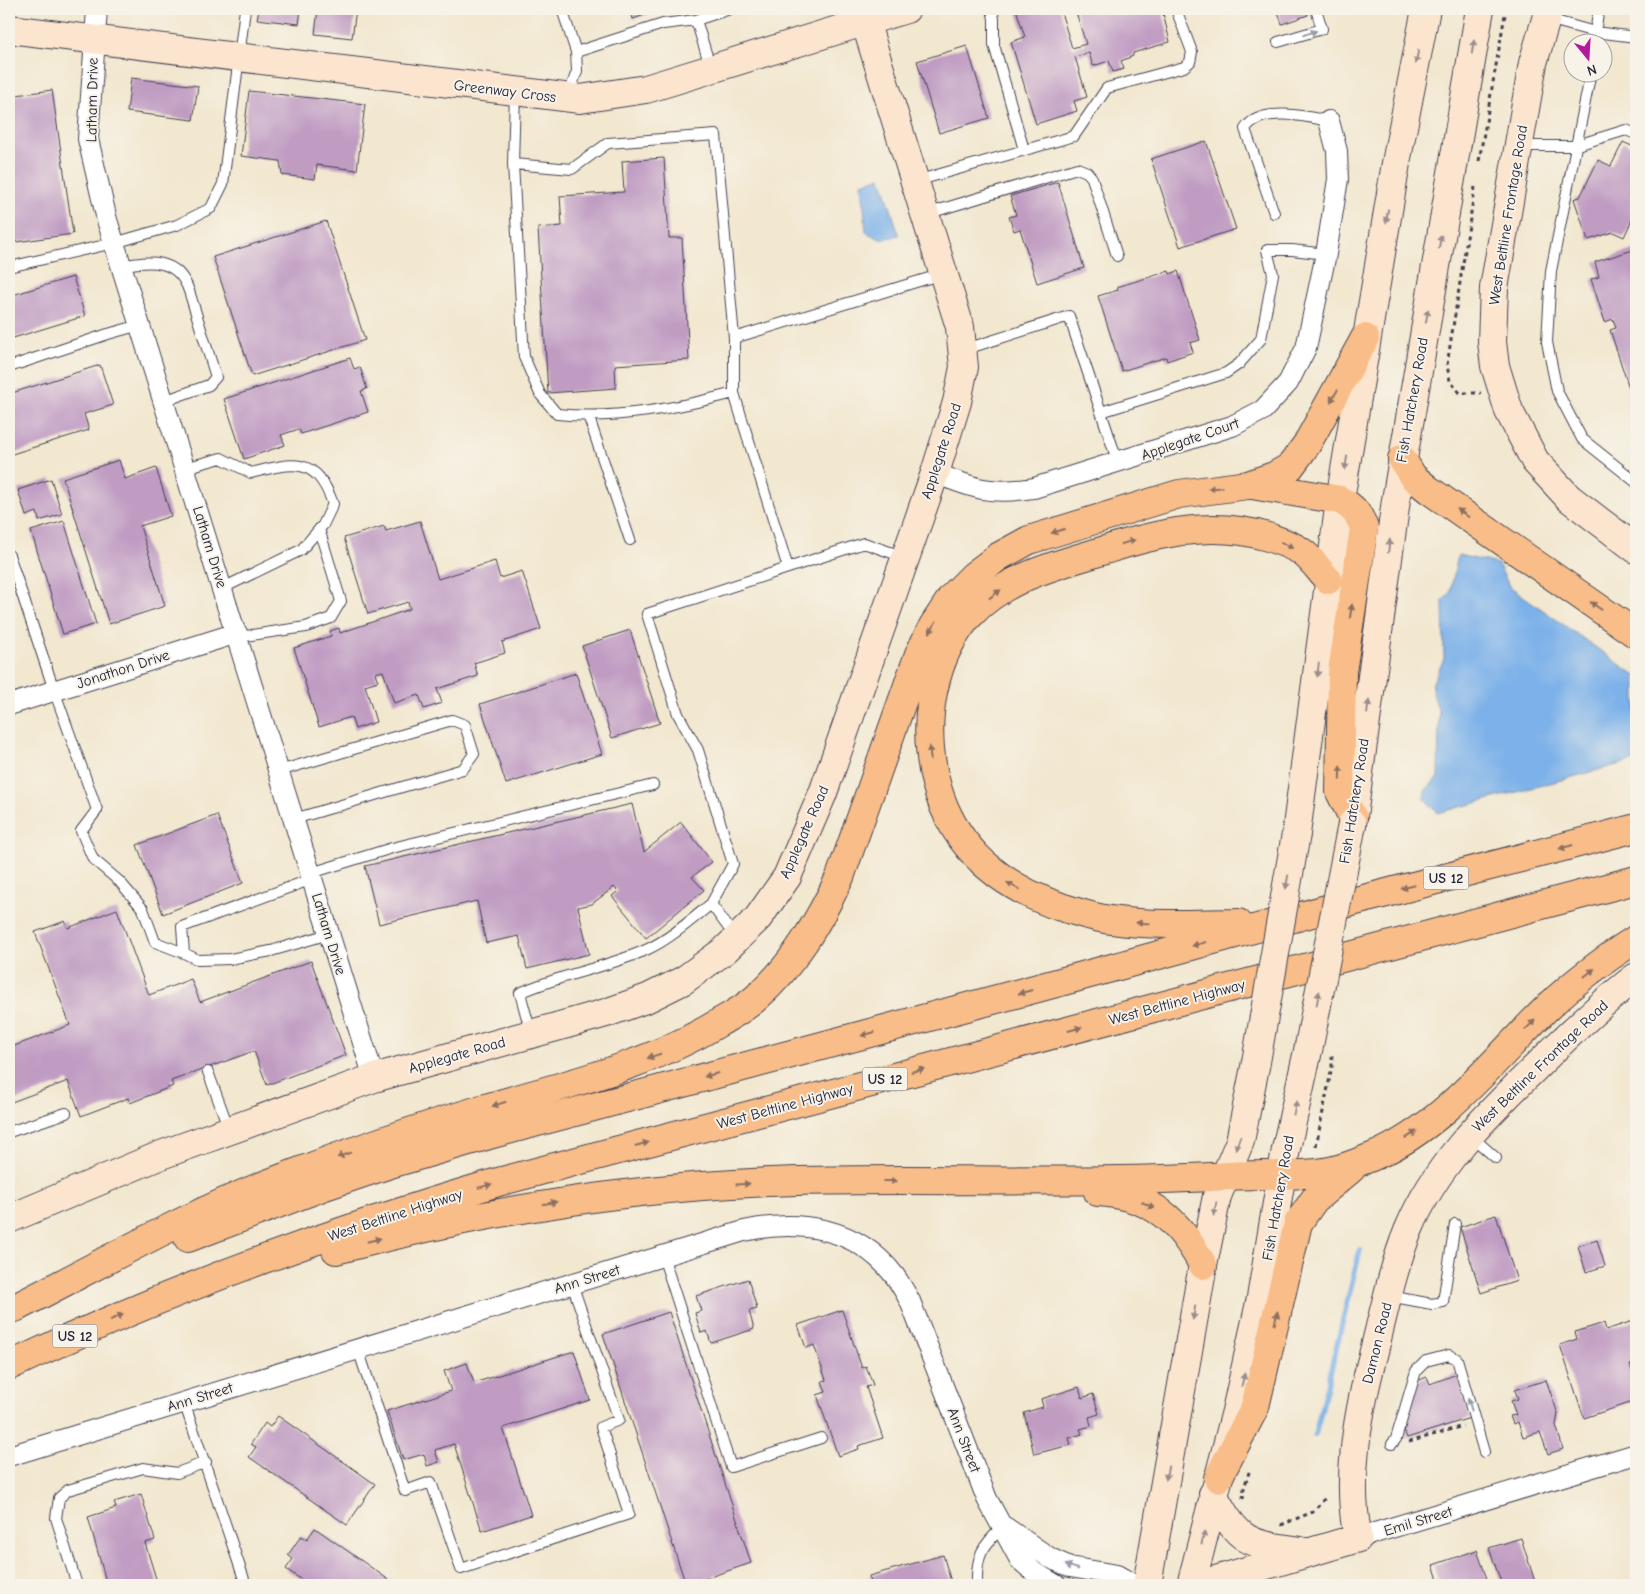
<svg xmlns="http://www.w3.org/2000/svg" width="1645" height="1594" viewBox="0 0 1645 1594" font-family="'Comic Neue',sans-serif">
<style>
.water{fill:#7bb1e9;stroke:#4e6a92}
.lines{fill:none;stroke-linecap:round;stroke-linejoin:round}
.stream{stroke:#7bb1e9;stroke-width:5.5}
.building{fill:#c09cc3}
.lane-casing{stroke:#414051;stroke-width:12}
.street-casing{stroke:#414051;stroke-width:22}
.secondary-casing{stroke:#414051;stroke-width:30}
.highway-casing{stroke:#414051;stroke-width:30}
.path{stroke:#414051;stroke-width:3;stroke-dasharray:4 4;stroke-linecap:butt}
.lane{stroke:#fff;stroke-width:10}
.street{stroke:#fff;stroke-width:20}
.secondary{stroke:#fce5cf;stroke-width:28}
.highway{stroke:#f8bd88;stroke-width:28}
.secondary-bridge-casing{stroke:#414051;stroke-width:30;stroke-linecap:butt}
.secondary-bridge{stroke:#fce5cf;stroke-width:28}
.oneway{fill:#9c9ca7}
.oneway2{fill:#9a8d8c}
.oneway3{fill:#8d7062}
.labels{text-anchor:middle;stroke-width:4;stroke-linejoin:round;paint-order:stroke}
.shield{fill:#f7f3e8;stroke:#62616f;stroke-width:1}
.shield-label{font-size:14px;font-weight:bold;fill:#22223b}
.street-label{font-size:15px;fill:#22223b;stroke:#f7f3e8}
</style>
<rect width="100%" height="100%" fill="#f7f3e8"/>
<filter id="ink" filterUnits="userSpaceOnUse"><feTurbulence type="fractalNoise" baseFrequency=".02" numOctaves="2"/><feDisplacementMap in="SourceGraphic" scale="10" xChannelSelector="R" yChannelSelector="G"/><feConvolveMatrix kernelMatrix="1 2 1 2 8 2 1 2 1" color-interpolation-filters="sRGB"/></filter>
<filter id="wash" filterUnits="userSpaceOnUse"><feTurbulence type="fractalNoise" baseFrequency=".0096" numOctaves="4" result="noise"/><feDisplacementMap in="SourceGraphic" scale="20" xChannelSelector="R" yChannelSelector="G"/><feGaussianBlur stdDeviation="1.12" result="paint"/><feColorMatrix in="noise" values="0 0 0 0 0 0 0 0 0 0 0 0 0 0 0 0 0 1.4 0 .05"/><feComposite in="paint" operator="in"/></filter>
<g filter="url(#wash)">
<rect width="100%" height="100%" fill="#f2e7cf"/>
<path class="water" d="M 881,177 L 899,235 L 882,240 L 866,232 L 862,183 Z
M 1458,555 L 1498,564 L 1509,586 L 1636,676 L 1636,760 L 1438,813 L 1424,798 L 1425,791 L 1438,777 L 1439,713 L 1432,690 L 1433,682 L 1444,659 L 1443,600 L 1450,593 Z"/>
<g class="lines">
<path class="stream" d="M 1315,1435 L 1360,1250"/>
</g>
<g id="blocks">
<path class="building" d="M 259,9 L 301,9 L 299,24 L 257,19 Z
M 318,9 L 356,9 L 352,38 L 315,34 Z
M 630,9 L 663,9 L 633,19 Z
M 1016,9 L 1060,9 L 1072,48 L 1086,44 L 1075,9 L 1162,9 L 1170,42 L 1133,53 L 1133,56 L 1121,61 L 1124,69 L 1113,72 L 1109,61 L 1093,66 L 1089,53 L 1075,57 L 1087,97 L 1074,101 L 1077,111 L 1036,124 L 1011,42 L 1025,37 Z
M 1277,9 L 1306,9 L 1308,15 L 1282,24 Z
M 967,46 L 989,118 L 939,133 L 917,61 Z
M 131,78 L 198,86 L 193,120 L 127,112 Z
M 52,90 L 73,234 L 9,243 L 9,96 Z
M 249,91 L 365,104 L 357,170 L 317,165 L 315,179 L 282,175 L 280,161 L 241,156 Z
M 1206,141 L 1236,229 L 1180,247 L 1151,159 Z
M 1623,142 L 1636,148 L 1636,211 L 1624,237 L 1613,232 L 1588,240 L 1574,199 L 1580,197 L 1598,160 L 1611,166 Z
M 664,158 L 669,238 L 682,238 L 689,360 L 615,365 L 616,388 L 548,393 L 538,228 L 562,226 L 560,196 L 624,192 L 622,161 Z
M 1058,182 L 1084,268 L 1037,283 L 1020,229 L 1014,231 L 1009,217 L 1016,215 L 1010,196 Z
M 326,221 L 365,340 L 252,376 L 213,257 Z
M 1636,249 L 1636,393 L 1631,394 L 1610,330 L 1616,328 L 1613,319 L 1605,322 L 1591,279 L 1599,277 L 1595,262 Z
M 1169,271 L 1170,274 L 1178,271 L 1200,340 L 1190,343 L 1193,352 L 1167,361 L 1166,357 L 1122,371 L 1098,296 L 1118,290 L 1117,287 Z
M 73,277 L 85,316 L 10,339 L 12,348 L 9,349 L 9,296 Z
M 350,358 L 354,369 L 360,367 L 367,389 L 361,391 L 368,412 L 301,434 L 299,429 L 281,435 L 285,445 L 244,459 L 224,399 Z
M 100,365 L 113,405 L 84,414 L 89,430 L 9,455 L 9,394 Z
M 119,460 L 125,479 L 156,468 L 171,516 L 140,526 L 165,606 L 109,624 L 63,478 Z
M 51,479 L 62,514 L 39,521 L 37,512 L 26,516 L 18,490 Z
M 64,521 L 96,624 L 63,634 L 31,531 Z
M 420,521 L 438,579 L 495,561 L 500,578 L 522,571 L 541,629 L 502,642 L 505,653 L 474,663 L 478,676 L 437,689 L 442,703 L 424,709 L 419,695 L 394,703 L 383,671 L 375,673 L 378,681 L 365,685 L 376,722 L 355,729 L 351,717 L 319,727 L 294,648 L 331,636 L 330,631 L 339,628 L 340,633 L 410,609 L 408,602 L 368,614 L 344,538 L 384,526 L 386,531 Z
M 630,630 L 660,723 L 612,738 L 582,646 Z
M 576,673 L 602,754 L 506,784 L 480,704 Z
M 632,804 L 644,852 L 681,822 L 712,862 L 692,877 L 704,890 L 646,938 L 612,896 L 618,891 L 614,887 L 592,904 L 578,907 L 589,954 L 527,969 L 519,936 L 486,943 L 477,901 L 379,924 L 365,866 Z
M 217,815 L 243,883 L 163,914 L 137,845 Z
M 117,909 L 149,995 L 191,979 L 200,1002 L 311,961 L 346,1055 L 267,1085 L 254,1051 L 171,1081 L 173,1086 L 130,1103 L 128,1098 L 81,1116 L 68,1081 L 9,1103 L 9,1048 L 70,1025 L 35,932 L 65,921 L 68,928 Z
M 1496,1215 L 1517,1281 L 1481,1293 L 1460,1227 Z
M 1597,1240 L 1605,1266 L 1586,1272 L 1578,1246 Z
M 748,1279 L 757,1309 L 749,1311 L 754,1329 L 711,1343 L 707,1331 L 701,1333 L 695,1313 L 701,1311 L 696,1296 Z
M 842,1310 L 862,1368 L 866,1366 L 873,1385 L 866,1387 L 883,1438 L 858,1446 L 859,1449 L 838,1456 L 817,1395 L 826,1392 L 822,1381 L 826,1380 L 814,1345 L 806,1348 L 798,1325 Z
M 669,1312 L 751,1563 L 686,1585 L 603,1334 Z
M 1636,1320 L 1636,1363 L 1630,1365 L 1636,1383 L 1636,1401 L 1584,1418 L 1560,1345 L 1577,1339 L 1575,1332 L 1604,1323 L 1606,1330 Z
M 574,1351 L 590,1400 L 503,1428 L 531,1515 L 482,1531 L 454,1444 L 435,1450 L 439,1462 L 427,1466 L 424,1454 L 403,1460 L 387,1411 L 451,1391 L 444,1371 L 467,1363 L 474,1383 Z
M 1457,1374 L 1470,1418 L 1407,1438 L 1404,1430 L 1417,1381 L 1427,1377 L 1430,1384 Z
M 1546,1380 L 1558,1414 L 1556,1425 L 1563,1449 L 1548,1454 L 1540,1432 L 1523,1437 L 1518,1422 L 1513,1424 L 1510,1416 L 1516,1415 L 1511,1401 L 1518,1399 L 1515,1390 Z
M 1079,1387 L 1082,1398 L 1093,1394 L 1099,1414 L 1089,1417 L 1091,1426 L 1080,1429 L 1082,1434 L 1069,1438 L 1071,1445 L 1034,1454 L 1024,1413 L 1043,1407 L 1041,1399 Z
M 278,1416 L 375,1484 L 347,1525 L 249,1457 L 256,1447 L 251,1444 L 265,1423 L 270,1427 Z
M 141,1494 L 155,1540 L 145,1543 L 158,1585 L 107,1585 L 88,1517 L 116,1508 L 114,1502 Z
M 315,1528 L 396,1585 L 309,1585 L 286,1569 L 293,1559 L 288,1555 L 301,1536 L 307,1539 Z
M 1521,1538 L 1536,1585 L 1502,1585 L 1489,1548 Z
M 1477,1550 L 1489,1585 L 1440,1585 L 1433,1565 Z
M 943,1555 L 952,1585 L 872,1585 L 869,1576 Z"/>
</g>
</g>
<g filter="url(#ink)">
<use href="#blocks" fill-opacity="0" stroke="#414051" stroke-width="1"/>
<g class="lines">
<defs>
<path id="lane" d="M 562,9 L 576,52
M 992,9 L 994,19 L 994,45 L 1024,150
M 1548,19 L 1595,32 L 1636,37
M 696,20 L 730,9
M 1595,32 L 1599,9
M 1278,42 L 1322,29 L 1316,9
M 1591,72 L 1551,271 L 1547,342 L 1557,391 L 1582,439 L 1636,482
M 515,93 L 513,164 L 572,169 L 608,143 L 716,135 L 734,338 L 942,274
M 568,97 L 577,71 L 576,52 L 663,24 L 696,20 L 711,69
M 1521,146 L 1574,146 L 1626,130 L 1636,134
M 513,164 L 524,357 L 540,394 L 557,414 C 616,420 677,408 734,393
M 916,181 L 1074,136 L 1107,88 L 1184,67 L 1190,62 L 1192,52 L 1176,9
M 1274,213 L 1245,129 C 1260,106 1306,116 1329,121
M 926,214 L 1077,168 L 1087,172 L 1092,178 L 1117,256
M 121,266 C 150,260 178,258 189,291 L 216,377 L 209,385 L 164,401
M 9,267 L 114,243 L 177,225 L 211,208 L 223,184 L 245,9
M 734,338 L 734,393 L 788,568 L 864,543 L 904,557
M 963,350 L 1069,316 L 1101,412
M 9,367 L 108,334 L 140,325
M 589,418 L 630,540
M 1118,463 L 1101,412 L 1226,373 L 1239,364 L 1261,339 L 1273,274 L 1267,250 L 1292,250 L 1326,254
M 185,468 L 221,458 L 251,473 C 294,462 316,456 333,504 L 323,525 L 301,550 L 223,588
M 9,555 L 54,690 L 97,810 L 81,831 L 93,859 L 120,882 L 143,909 L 155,942 L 184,953
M 238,637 L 306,627 L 331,618 L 341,601 L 319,529
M 279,771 L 452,720 L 465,725 L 474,754 L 463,769 L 294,819
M 311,873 L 392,848 L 653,785
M 312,879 L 182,927 L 184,953 L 198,960 L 230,959 L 271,951 L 329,934
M 736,938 L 711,904 L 733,864 L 698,750 L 678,714 L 647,614 L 788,568
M 531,1033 L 520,993 C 561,974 607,968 648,949 C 671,938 691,920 711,904
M 208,1072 L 229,1129
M 9,1132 L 66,1113
M 1471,1136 L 1496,1158
M 663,1256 L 731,1467 L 821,1438
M 1389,1296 L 1432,1304 L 1443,1302 L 1455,1224
M 358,1349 L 405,1491 L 431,1482 L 461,1569 L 629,1514 L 601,1427 L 619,1420 L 572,1284
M 184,1402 L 246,1585
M 1392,1444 L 1396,1439 L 1416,1371 L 1426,1361 L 1449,1355 L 1457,1359 L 1484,1452
M 77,1585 L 56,1518 L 59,1498 L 68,1490 L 143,1468 L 177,1473 L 206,1462
M 977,1585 C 976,1554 982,1548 1003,1526"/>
<path id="street" d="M 97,9 L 88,139 L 107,220 L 374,1078
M 935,473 C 975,489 991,495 1034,488 L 1232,426 L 1263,410 L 1288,383 L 1306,348 L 1326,254 L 1338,179 L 1337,151 L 1329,121
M 9,705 L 237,633
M 9,1456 L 744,1231 C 799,1219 857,1227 894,1275 C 900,1283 905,1292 910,1301 L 987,1499 L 1020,1560 L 1034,1572 L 1056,1585
M 1005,1527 L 1050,1558 L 1070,1567 L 1117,1575 L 1134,1585
M 1358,1538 L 1636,1454"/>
<path id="secondary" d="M 1549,9 L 1533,63 L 1494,288 L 1492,342 L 1495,366 L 1509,411 L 1535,461 L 1569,498 L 1636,549
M 9,29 L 580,99 L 646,89 L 906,9
M 1352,824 L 1396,500 L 1480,9
M 1296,834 L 1340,500 L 1396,163 L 1426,9
M 9,1219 L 161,1155 L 374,1078 L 606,1013 L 648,998 L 684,980 L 725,950 L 758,918 L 787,877 L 823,793 L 935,473 L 957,402 L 964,367 L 960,327 L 865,21
M 1213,1494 C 1239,1543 1248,1544 1301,1551
M 1147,1585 L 1203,1265 L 1217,1196 L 1240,1141 L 1256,1062
M 1191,1585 L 1236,1411 L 1261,1298 L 1286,1149 L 1309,1046
M 1199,1585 L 1358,1538 C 1346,1481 1357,1419 1371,1363 C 1382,1321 1392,1270 1408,1231 C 1435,1165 1485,1117 1535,1068 C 1567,1036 1600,1004 1636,977"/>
<path id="highway" d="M 1402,459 L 1413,477 L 1429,490 L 1636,634
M 1252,485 L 1340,500 C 1353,507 1359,514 1364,528 L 1342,672 L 1340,792 L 1353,818
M 1238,923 C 1196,924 1153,926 1111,920 C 1095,918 1077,912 1061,907 C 985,881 937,830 930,748 C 926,702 938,651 969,616 C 1001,581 1045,568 1089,555 C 1149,536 1206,518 1268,537 C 1279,541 1293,545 1302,552 C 1312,559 1320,571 1328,580
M 1098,1192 C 1152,1196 1178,1219 1203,1265
M 188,1238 L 325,1186 L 390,1164 L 489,1135 L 1075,978 L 1352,902 L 1636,828
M 336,1250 C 487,1210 641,1185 797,1181 C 941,1177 1086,1185 1230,1176 C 1261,1174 1305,1177 1334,1170 C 1348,1167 1361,1161 1374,1156 C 1444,1126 1494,1059 1548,1007 C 1574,982 1605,959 1636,939
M 15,1308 C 103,1263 190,1213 282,1178 C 348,1152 415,1129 482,1109 C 563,1085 647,1067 720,1022 C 732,1015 745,1008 756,998 C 793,966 819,921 840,877 L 919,654 L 933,626 L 952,597 L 973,576 L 998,557 L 1029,540 L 1179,494 L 1248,485 L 1274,476 L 1290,467 L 1307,444 L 1365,338
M 9,1366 C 166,1291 331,1231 498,1182 L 1636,880
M 1218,1478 L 1255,1407 L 1298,1223 L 1314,1200 L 1351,1169"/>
</defs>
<use href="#lane" class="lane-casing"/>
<use href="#street" class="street-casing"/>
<use href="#secondary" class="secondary-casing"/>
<use href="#highway" class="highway-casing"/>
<path class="path" d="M 1479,161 L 1506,9
M 1475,187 L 1447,365 L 1450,381 L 1460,393 L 1481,393
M 1316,1146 L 1332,1067 L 1332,1053
M 1409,1442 L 1463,1426
M 1243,1499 L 1244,1488 L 1250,1469
M 1281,1525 L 1313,1512 L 1326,1497"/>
<use href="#lane" class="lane"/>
<use href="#street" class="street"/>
<use href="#secondary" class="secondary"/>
<use href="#highway" class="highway"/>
<defs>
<path id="secondary-bridge" d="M 1309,1046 L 1352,824
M 1256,1062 L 1296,834"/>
</defs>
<use href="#secondary-bridge" class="secondary-bridge-casing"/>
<use href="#secondary-bridge" class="secondary-bridge"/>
</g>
<defs><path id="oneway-solid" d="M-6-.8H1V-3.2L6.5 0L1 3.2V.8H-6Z" transform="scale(1.25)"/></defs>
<g class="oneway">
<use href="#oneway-solid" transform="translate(1310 33) rotate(-17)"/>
<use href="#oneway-solid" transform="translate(1470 1405) rotate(-106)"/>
<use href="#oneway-solid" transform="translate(1072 1567) rotate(-161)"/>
</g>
<g class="oneway2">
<use href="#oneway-solid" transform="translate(1473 47) rotate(-80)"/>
<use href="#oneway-solid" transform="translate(1417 57) rotate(101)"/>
<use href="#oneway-solid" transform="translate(1387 216) rotate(99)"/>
<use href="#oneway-solid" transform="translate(1440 242) rotate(-80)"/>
<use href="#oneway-solid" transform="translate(1427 316) rotate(-80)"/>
<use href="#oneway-solid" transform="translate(1346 463) rotate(99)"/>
<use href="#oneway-solid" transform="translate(1389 546) rotate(-82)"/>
<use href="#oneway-solid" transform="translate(1318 670) rotate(96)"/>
<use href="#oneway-solid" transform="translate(1368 707) rotate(-82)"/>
<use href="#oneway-solid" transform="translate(1287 882) rotate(100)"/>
<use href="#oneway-solid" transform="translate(1318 998) rotate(-79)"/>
<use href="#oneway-solid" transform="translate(1295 1108) rotate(-78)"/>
<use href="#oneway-solid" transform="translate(1238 1143) rotate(109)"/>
<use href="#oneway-solid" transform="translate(1215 1209) rotate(102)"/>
<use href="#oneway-solid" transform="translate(1194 1313) rotate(100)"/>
<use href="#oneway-solid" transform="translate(1243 1380) rotate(-77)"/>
<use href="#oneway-solid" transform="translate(1167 1473) rotate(100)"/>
<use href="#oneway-solid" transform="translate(1203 1538) rotate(-77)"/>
</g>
<g class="oneway3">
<use href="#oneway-solid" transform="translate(1334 396) rotate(121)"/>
<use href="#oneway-solid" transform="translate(1215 488) rotate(174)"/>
<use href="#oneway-solid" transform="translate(1463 513) rotate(-144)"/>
<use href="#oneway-solid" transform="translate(1058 531) rotate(163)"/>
<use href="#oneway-solid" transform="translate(1128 542) rotate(-17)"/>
<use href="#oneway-solid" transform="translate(1287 545) rotate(25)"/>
<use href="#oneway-solid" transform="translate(995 594) rotate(-36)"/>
<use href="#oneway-solid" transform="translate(1596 606) rotate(-145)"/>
<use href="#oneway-solid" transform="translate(1351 611) rotate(-81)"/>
<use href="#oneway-solid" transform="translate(933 627) rotate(119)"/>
<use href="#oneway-solid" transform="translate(930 753) rotate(-95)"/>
<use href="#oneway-solid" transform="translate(1340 773) rotate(-89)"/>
<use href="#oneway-solid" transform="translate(1566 847) rotate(165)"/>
<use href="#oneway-solid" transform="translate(1013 886) rotate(-150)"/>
<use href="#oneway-solid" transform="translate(1408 887) rotate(166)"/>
<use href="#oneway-solid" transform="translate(1143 923) rotate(-176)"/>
<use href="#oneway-solid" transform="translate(1199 944) rotate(164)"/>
<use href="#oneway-solid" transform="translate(1589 973) rotate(-37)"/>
<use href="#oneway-solid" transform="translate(1025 992) rotate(165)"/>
<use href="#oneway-solid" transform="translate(1530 1025) rotate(-45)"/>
<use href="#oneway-solid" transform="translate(1075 1029) rotate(-15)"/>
<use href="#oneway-solid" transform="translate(868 1034) rotate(165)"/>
<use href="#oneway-solid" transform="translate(654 1056) rotate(161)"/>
<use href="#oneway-solid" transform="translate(918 1070) rotate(-15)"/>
<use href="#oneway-solid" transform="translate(711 1075) rotate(165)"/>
<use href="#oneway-solid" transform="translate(499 1104) rotate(163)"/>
<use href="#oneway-solid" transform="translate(1411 1135) rotate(-34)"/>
<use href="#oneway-solid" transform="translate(642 1144) rotate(-15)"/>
<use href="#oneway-solid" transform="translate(344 1155) rotate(160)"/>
<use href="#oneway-solid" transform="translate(890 1181)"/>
<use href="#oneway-solid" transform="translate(743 1184) rotate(-3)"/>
<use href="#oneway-solid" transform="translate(485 1186) rotate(-16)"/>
<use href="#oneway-solid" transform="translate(550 1203) rotate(-10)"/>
<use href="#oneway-solid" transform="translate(1148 1205) rotate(27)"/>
<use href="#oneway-solid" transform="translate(374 1240) rotate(-14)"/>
<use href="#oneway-solid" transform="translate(117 1317) rotate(-24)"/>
<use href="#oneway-solid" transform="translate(1276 1318) rotate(-77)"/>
</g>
</g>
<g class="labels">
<g class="shield">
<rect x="1423.5" y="866.5" width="45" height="23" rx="4"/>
<rect x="862.5" y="1067.5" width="45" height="23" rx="4"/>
<rect x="52.5" y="1324.5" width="45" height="23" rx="4"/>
</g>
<g class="shield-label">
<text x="1446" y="883">US 12</text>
<text x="885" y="1084">US 12</text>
<text x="75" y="1341">US 12</text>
</g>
<g class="street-label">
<text transform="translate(505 91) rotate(7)" y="5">Greenway Cross</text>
<text transform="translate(92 100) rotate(-89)" y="5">Latham Drive</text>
<text transform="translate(1508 215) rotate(-81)" y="5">West Beltline Frontage Road</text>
<text transform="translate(1412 400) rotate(-80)" y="5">Fish Hatchery Road</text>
<text transform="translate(1190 439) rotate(-19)" y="5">Applegate Court</text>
<text transform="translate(941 451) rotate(-72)" y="5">Applegate Road</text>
<text transform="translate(210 547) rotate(73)" y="5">Latham Drive</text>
<text transform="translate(123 669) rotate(-18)" y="5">Jonathon Drive</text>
<text transform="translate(1354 801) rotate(-81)" y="5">Fish Hatchery Road</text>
<text transform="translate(804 832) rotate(-66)" y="5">Applegate Road</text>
<text transform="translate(329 934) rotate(73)" y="5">Latham Drive</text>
<text transform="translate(1177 1002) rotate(-15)" y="5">West Beltline Highway</text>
<text transform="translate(457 1055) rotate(-16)" y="5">Applegate Road</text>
<text transform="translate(1540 1066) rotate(-44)" y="5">West Beltline Frontage Road</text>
<text transform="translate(785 1106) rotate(-15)" y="5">West Beltline Highway</text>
<text transform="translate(1278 1198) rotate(-80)" y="5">Fish Hatchery Road</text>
<text transform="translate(395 1215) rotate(-18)" y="5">West Beltline Highway</text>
<text transform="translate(587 1279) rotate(-17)" y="5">Ann Street</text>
<text transform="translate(1377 1343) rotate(-76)" y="5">Damon Road</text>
<text transform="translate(200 1397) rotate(-17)" y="5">Ann Street</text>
<text transform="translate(964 1440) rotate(69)" y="5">Ann Street</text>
<text transform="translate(1418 1521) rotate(-17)" y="5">Emil Street</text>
</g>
</g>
<rect width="1645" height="1594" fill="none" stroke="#f7f3e8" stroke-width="30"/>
<g transform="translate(1588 58) rotate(162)"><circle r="24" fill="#f7f3e8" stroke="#a29fa3"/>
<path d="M0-4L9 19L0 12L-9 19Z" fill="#b5179e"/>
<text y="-8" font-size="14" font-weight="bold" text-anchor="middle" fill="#22223b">N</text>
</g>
</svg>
